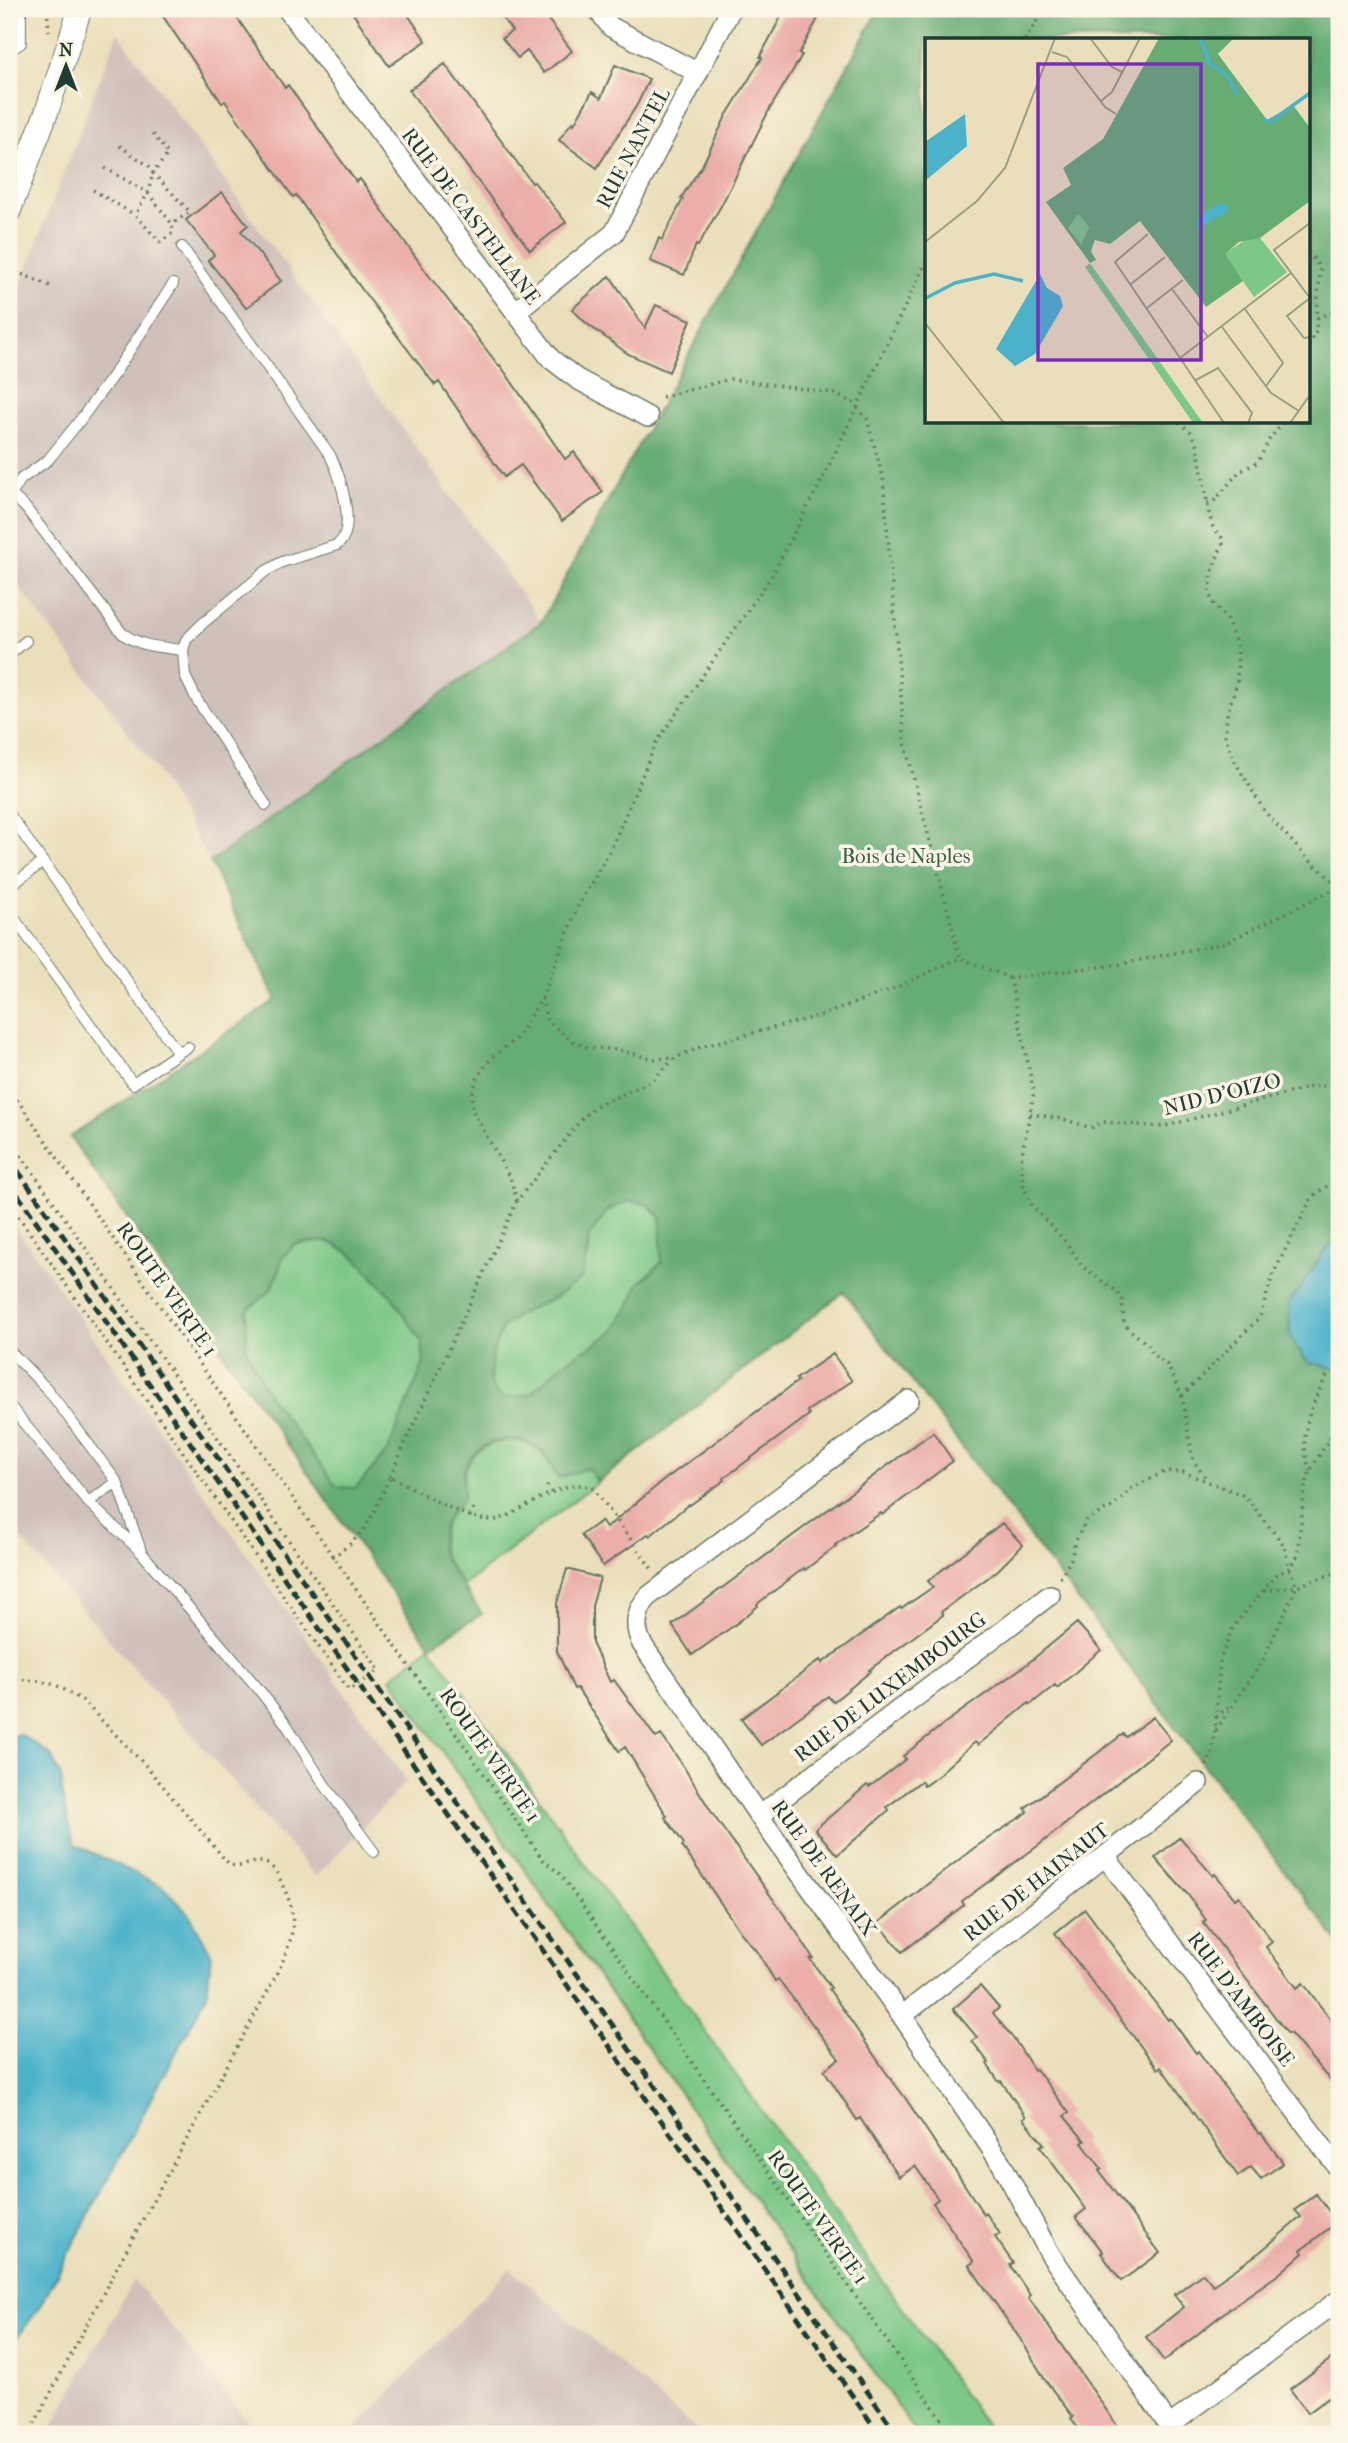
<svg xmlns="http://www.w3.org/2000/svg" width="1348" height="2443" viewBox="0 0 1348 2443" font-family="'IM FELL French Canon',serif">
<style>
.industrial{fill:#cfc0ba}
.green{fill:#7dc887;stroke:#4e825e;stroke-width:2}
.forest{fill:#66ac74;stroke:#427454;stroke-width:2;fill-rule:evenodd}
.water{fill:#4bb2ca;stroke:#35787f;stroke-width:2}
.building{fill:#ebaeaa}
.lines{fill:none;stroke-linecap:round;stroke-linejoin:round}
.service-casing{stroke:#667663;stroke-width:12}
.minor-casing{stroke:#667663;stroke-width:22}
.tertiary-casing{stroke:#667663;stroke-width:25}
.path{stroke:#667663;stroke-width:3.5;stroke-dasharray:2 5;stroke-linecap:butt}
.service{stroke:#fff;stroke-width:10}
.minor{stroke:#fff;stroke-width:19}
.tertiary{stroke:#fff;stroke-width:23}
.rail{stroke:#1f3d34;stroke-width:5;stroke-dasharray:10 5;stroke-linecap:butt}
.labels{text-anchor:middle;stroke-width:7;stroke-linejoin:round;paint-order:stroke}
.street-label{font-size:21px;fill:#1f3d34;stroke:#fcf5e5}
.park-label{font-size:21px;fill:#366049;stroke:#fcf5e5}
.inset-river{fill:none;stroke:#4bb2ca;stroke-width:3.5}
.inset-road{fill:none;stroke:#999e84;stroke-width:2}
.view{fill:#7b2cbf;fill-opacity:0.15;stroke:#7b2cbf;stroke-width:3.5}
.inset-edge{fill:none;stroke:#1f3d34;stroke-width:3.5}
</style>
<rect width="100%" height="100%" fill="#fcf5e5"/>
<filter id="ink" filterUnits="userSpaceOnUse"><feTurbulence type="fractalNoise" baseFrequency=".0143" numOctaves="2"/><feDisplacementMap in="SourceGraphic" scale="14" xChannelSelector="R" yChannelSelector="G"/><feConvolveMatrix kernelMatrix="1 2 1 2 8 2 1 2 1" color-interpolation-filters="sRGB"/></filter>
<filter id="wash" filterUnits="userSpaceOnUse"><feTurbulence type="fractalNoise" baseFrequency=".00686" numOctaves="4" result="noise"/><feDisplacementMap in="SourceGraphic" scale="28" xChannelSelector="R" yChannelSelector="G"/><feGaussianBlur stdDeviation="1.57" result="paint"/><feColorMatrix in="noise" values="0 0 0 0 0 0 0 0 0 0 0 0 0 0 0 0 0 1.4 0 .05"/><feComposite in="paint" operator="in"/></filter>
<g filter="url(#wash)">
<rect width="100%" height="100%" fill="#eadfba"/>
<path class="industrial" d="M 118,32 L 541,622 L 210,862 L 157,771 L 9,574 L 9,315 Z
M 9,1218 L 407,1781 L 316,1877 L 9,1525 Z
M 510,2268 L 701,2434 L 350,2434 Z
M 134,2280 L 258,2434 L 48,2434 Z"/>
<path class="green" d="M 629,1201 L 647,1204 L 661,1217 L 661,1263 L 638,1284 L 632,1301 L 612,1333 L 562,1364 L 531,1394 L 505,1398 L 498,1395 L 490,1383 L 492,1355 L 502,1328 L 519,1314 L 554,1298 L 587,1259 L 590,1235 L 608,1210 Z
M 328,1241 L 352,1254 L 393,1298 L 422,1342 L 424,1363 L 388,1451 L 356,1488 L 337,1488 L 269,1396 L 246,1349 L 247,1310 L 269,1292 L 278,1274 L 282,1258 L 295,1244 Z
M 508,1440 C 536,1441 546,1455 558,1478 L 588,1467 L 598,1482 L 463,1586 C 436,1547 432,1537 463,1497 C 461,1460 473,1447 508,1440 Z
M 430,1646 L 992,2434 L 917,2434 L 391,1678 Z"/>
<path class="forest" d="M 879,9 L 1339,9 L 1339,1237 L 1325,1252 L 1289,1304 L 1290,1337 L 1308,1362 L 1339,1369 L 1339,1943 L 844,1292 L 598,1482 L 588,1468 L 558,1478 C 553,1469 549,1458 541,1451 C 518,1429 474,1440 464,1470 C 461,1479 465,1488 463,1497 C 462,1505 454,1508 450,1514 C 442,1525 439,1543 442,1556 L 482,1614 L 430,1646 L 70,1137 L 276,1000 L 210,862 L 541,622 ZM 926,40 L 1308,40 L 1308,422 L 926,422 ZM 629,1201 L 647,1204 L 661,1217 L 661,1263 L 638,1284 L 632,1301 L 612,1333 L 562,1364 L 531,1394 L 505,1398 L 498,1395 L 490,1383 L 492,1355 L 502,1328 L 519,1314 L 554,1298 L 582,1278 L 590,1235 L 608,1210 ZM 328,1241 L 352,1254 L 393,1298 L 422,1342 L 424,1363 L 388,1451 L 356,1488 L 337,1487 L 269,1396 L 246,1349 L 247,1310 L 269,1292 L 278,1274 L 282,1258 L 295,1244 Z"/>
<path class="water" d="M 1339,1237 L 1339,1369 L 1308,1362 L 1290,1337 L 1289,1304 L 1325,1251 Z
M 20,1734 L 51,1755 L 61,1777 L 63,1801 L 74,1844 L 162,1886 L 188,1912 L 211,1953 L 207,1995 L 39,2308 L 9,2349 L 9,1737 Z"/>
<g id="blocks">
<path class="building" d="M 158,9 L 231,9 L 285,88 L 288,85 L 356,182 L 360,179 L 427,273 L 499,366 L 500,365 L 565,459 L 574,452 L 603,492 L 562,521 L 521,465 L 504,477 L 439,382 L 435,385 L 363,291 L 296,195 L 293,197 L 225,101 L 222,103 Z
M 350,9 L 404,9 L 426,41 L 389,66 Z
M 496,9 L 540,9 L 572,51 L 544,73 L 527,51 L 518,58 L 502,38 L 512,31 Z
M 785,9 L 823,9 L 799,54 L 802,55 L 768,112 L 722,204 L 698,246 L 696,245 L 684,275 L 650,261 L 659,238 L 662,240 L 683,199 L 681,198 L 702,166 L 726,116 L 762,58 L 760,57 Z
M 445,64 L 532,183 L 534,182 L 566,222 L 530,250 L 409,90 Z
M 615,65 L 649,79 L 638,103 L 597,168 L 559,140 L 572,122 L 574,124 L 592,92 L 601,98 Z
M 222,192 L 248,225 L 241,231 L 281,281 L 246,308 L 208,260 L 214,255 L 186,220 Z
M 610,276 L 645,328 L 656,305 L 691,320 L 669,372 L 628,354 L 586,323 L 572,309 Z
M 833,1354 L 852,1381 L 807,1411 L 809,1415 L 724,1478 L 725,1480 L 690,1505 L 689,1504 L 650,1536 L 648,1534 L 603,1566 L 581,1535 L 601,1521 L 606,1528 L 664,1480 L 798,1381 L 796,1379 Z
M 933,1432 L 953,1461 L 882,1515 L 881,1513 L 835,1545 L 836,1546 L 805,1570 L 804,1568 L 757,1604 L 758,1606 L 736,1624 L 692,1655 L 672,1625 Z
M 1002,1523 L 1023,1545 L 997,1571 L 941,1612 L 943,1615 L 869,1670 L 871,1671 L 833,1702 L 828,1696 L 761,1745 L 741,1719 L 820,1660 L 822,1663 L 900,1607 L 901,1609 L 933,1587 L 928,1581 Z
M 567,1569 L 600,1578 L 592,1606 L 592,1643 L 610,1682 L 614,1680 L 656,1738 L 661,1735 L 680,1761 L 714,1816 L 797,1933 L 813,1958 L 810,1959 L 831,1988 L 829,1989 L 885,2071 L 906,2099 L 943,2155 L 944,2154 L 953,2167 L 984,2215 L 986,2213 L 1000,2234 L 995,2237 L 1013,2263 L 1010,2265 L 1030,2295 L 1028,2297 L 1123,2434 L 1082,2434 L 1071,2418 L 1073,2417 L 1045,2380 L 1027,2349 L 969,2265 L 974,2262 L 933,2203 L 938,2199 L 915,2166 L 899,2177 L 860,2118 L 857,2120 L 824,2070 L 839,2059 L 778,1979 L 775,1981 L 758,1953 L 741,1933 L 682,1846 L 684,1844 L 665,1817 L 667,1816 L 625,1747 L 619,1751 L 577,1688 L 574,1689 L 557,1651 L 557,1603 Z
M 1077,1623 L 1101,1650 L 1057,1688 L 1055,1685 L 1030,1705 L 1029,1703 L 978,1745 L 975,1742 L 941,1772 L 942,1773 L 924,1786 L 921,1781 L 887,1807 L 889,1810 L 837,1855 L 815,1829 L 867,1785 L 869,1787 L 906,1759 L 903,1756 L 945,1723 L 1027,1664 Z
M 1153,1717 L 1171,1740 L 1039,1845 L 962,1901 L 964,1905 L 902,1952 L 878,1923 L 974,1848 L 1028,1812 L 1025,1808 L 1123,1734 L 1126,1737 Z
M 1180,1837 L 1213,1876 L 1215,1874 L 1235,1899 L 1239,1896 L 1272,1942 L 1266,1947 L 1297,1988 L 1303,1983 L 1339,2031 L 1339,2091 L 1290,2033 L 1288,2034 L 1203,1922 L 1206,1920 L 1188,1895 L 1155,1858 Z
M 1085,1909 L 1168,2020 L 1170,2018 L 1196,2053 L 1198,2051 L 1259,2134 L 1261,2133 L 1283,2163 L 1261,2179 L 1251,2167 L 1238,2176 L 1161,2067 L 1158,2069 L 1055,1933 Z
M 980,1986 L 999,2008 L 993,2013 L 1016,2042 L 1034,2070 L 1036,2069 L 1069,2113 L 1064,2116 L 1085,2141 L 1082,2143 L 1102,2169 L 1099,2171 L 1160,2253 L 1121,2281 L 1101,2253 L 1103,2252 L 1076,2217 L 1086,2209 L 1040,2146 L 1044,2144 L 1023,2119 L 1026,2117 L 1001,2081 L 999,2082 L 987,2064 L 989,2063 L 972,2041 L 977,2037 L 953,2009 Z
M 1316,2194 L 1337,2222 L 1301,2250 L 1303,2253 L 1279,2274 L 1230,2308 L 1164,2361 L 1146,2337 L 1184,2307 L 1174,2295 L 1203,2273 L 1213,2285 L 1260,2252 L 1301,2217 L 1295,2210 Z
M 1339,2353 L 1339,2390 L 1308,2413 L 1290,2389 Z"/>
</g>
</g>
<g filter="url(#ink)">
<use href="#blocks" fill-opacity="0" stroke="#667663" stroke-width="2"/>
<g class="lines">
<defs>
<path id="service" d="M 9,51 L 21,43 L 21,9
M 182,247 L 330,455 C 340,475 358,530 337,545 L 282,562 L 266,571 L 202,624 L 186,640 L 183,650 L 185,676 L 197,700 L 266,805
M 9,493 L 25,507 L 122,633 C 140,647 161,647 183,650
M 11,495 L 21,479 L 48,460 L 81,419 L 116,371 L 173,284
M 9,655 L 26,641
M 9,814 L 178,1053 L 133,1084 L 9,911
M 9,887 L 43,862
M 178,1053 L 188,1047
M 9,1350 L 48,1390 L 117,1482 L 88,1502 L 9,1405
M 117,1482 L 140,1548
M 88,1502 L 141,1552 L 256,1686 L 286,1724 L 324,1784 L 374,1852"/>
<path id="minor" d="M 287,9 L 551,359 L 577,379 L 648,417
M 597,9 L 611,27 L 698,73
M 515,312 L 614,233 L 731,9
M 909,1400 L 650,1595 C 636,1609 633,1626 642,1644 L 759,1816 L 902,2016 L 1001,2163 L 1050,2254 L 1175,2434
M 759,1816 L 1050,1595
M 1105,1856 L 1339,2169
M 902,2016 L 1198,1783
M 1169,2426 L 1339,2300"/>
<path id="tertiary" d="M 9,211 L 47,111 L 80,9"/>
</defs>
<use href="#service" class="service-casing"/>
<use href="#minor" class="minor-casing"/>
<use href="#tertiary" class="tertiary-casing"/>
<path class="path" d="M 47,9 L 49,31
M 1025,40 L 1044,9
M 153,134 L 168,154 L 153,173 L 190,212 L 172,224
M 105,168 L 148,193 L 153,173 L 149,166 L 117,144
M 93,190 L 135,215
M 148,193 L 172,224 L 173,233 L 160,242 L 135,215 Z
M 1308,252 L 1320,268 L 1316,332 L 1308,346
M 9,269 L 51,286
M 1317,318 L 1339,310
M 662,397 L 730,379 L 833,393 L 853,403 L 867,419 L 883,477 L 905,744 L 960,958
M 1179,422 L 1191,432 L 1197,443 L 1209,513 L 1213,527 L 1222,538 L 1223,543 L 1214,565 L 1209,593 L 1213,603 L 1227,620 L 1238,649 L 1237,682 L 1227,715 L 1225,735 L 1234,760 L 1265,812 L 1308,859 L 1339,886
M 1207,503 L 1215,500 L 1239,472 L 1258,462 L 1269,440 L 1284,422
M 1010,978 L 1034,1092 L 1021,1159 L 1024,1188 L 1033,1207 L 1066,1242 L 1083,1267 L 1117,1292 L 1122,1300 L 1124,1324 L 1128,1328 L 1148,1345 L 1152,1354 L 1167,1365 L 1182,1396 L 1193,1460 L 1207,1480
M 542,998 L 547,1021 L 572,1041 L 587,1047 L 618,1050 L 653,1059 L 674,1058
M 9,1088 L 535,1848 L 541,1858 L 560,1874 L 575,1895 L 952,2434
M 1030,1114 L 1063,1119 L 1091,1128 L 1103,1122 L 1162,1127 L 1315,1086 L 1339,1085
M 9,1138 L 379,1670 L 349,1690 L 9,1203
M 517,1201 L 511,1180 L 473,1111 L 472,1095 L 478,1076 L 491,1058 L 516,1039 L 542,998 L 578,906 L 611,849 L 656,743 L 771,577 L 825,474 L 926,262
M 1182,1396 L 1260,1317 L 1273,1274 L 1312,1197 L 1339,1177
M 1310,1471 C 1297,1434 1311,1405 1329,1372
M 390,1476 L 517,1201 L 583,1117 L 598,1105 L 652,1081 L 675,1058 L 703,1046 L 823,1015 L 895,988 L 960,958 L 1010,978 L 1121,964 L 1224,943 L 1339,887
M 547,1485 L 552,1494
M 470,1517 L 474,1508
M 332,1557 C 370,1533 372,1515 390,1476 C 416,1489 473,1527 500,1519 C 524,1511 573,1471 595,1490 L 652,1569
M 1060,1578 L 1071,1559 L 1075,1542 L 1087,1519 L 1112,1507 L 1132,1488 L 1166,1471 L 1183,1472 L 1245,1496 L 1284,1545 L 1289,1568 L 1297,1586
M 1264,1591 L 1297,1586 L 1332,1574 L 1339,1573
M 9,1679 L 38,1681 L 56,1685 L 82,1700 L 145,1765 L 228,1863 C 240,1872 252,1858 265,1863 C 274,1866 279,1876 282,1884 C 300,1920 293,1939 277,1974 L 123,2256 L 29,2434
M 1216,1717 L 1231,1705
M 1216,1730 L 1263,1660 L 1297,1586
M 1206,1766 L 1212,1754 L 1215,1733 L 1220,1660 L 1233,1627 L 1276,1575 L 1289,1568 L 1297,1556 L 1305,1488 L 1310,1471 L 1331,1436 L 1339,1431"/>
<use href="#service" class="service"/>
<use href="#minor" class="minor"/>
<use href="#tertiary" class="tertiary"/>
<path class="rail" d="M 9,1158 L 897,2434
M 9,1182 L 879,2434"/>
</g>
</g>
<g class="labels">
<g class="street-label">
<text transform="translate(633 148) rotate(-62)" y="7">RUE NANTEL</text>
<text transform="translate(471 216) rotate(53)" y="7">RUE DE CASTELLANE</text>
<text transform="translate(1222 1094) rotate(-14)" y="7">NID D'OIZO</text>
<text transform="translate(167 1289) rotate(55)" y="7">ROUTE VERTE 1</text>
<text transform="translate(890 1687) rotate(-37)" y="7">RUE DE LUXEMBOURG</text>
<text transform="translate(490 1755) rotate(55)" y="7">ROUTE VERTE 1</text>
<text transform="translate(824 1868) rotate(54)" y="7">RUE DE RENAIX</text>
<text transform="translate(1036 1882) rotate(-38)" y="7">RUE DE HAINAUT</text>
<text transform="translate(1241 1999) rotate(53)" y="7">RUE D'AMBOISE</text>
<text transform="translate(818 2217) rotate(55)" y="7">ROUTE VERTE 1</text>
</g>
<g class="park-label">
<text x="906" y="863">Bois de Naples</text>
</g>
</g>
<g transform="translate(925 38)">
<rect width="385" height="385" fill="#eadfba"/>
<path d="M 153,176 L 164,189 L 156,206 L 142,189 ZM 325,199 L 335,200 L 362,234 L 329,259 L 299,216 ZM 165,225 L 278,385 L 268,385 L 160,229 Z" fill="#7dc887"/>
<path d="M 234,0 L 309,0 L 293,16 L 342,82 L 368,67 L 385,90 L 385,163 L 335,200 L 314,204 L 300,216 L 318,243 L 281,269 L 215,183 L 185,206 L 170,202 L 166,213 L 171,222 L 165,225 L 121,164 L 146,147 L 138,130 L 178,101 ZM 153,176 L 164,189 L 156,206 L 143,190 Z" fill="#66ac74" fill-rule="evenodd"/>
<path d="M 40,76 L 42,108 L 0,143 L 0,104 ZM 296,165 L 304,169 L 302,174 L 272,191 L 274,178 ZM 115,236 L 122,250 L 135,258 L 138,268 L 110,316 L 90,328 L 71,311 Z" fill="#4bb2ca"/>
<path class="inset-river" d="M 275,0 L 285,26 L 303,38 L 312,57M 338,81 L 345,84 L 385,55M 1,260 L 30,245 L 69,236 L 98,243"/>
<path class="inset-road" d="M 165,0 L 187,29 L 197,34M 127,14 L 142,19 L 180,69 L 191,76M 176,63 L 187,54 L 215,0M 385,185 L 349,212 L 385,260M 223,196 L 190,224 L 299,385M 0,204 L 52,163 L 80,130 L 130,0M 206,246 L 240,219M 247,251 L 283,299M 385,260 L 362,278 L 379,300 L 385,299M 222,270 L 258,242M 320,271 L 358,325 L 341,348M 0,285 L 79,385M 297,289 L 346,355 L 374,373M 255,320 L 366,235M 271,342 L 293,330 L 327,375 L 323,385M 365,385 L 385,357"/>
<path class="view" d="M 113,26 L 276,26 L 276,322 L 113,322 Z"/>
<rect width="385" height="385" class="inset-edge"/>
</g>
<rect width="1348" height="2443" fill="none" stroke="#fcf5e5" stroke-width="35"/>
<g transform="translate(66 66)" stroke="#fcf5e5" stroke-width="5" paint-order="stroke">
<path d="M0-5L12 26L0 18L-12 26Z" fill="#1f3d34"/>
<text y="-10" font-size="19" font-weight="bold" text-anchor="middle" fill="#1f3d34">N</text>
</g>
</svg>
